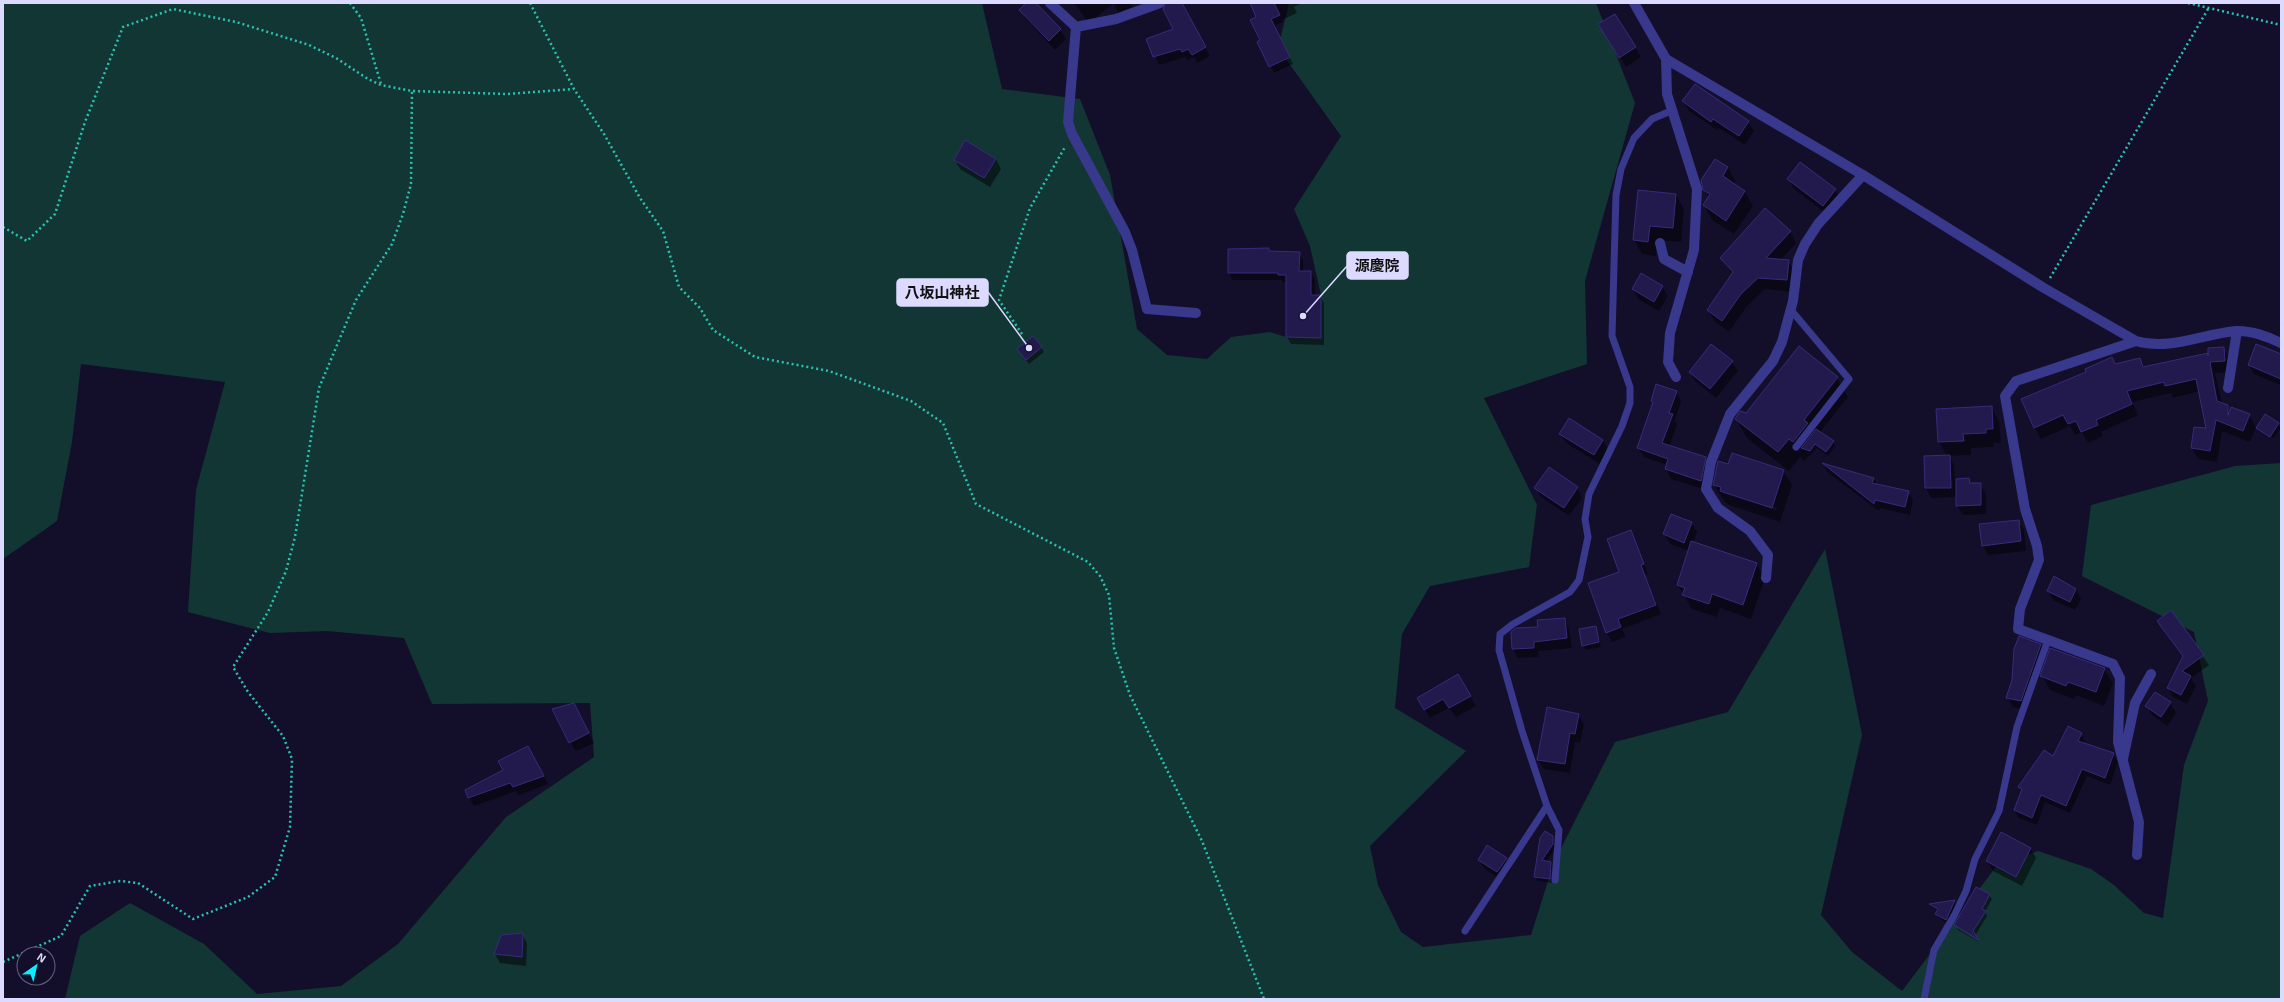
<svg xmlns="http://www.w3.org/2000/svg" width="2284" height="1002" viewBox="0 0 2284 1002" font-family="'Exo 2','Noto Sans JP',sans-serif">
<style>
.green{fill:#123633}
.shadow{fill:#0007;fill-rule:evenodd}
.building{fill:#221a4d;stroke:#372b7b}
.lines{fill:none;stroke-linecap:round;stroke-linejoin:round}
.path{stroke:#29c3b3;stroke-width:2.5;stroke-dasharray:2 3;stroke-linecap:butt}
.lane{stroke:#38388d;stroke-width:7}
.street{stroke:#38388d;stroke-width:10}
.leader{fill:none;stroke:#dcdaff;stroke-width:1.5}
.callout-dot{fill:#dcdaff;stroke:#130f2b;stroke-width:1.5}
.callout{fill:#dcdaff;stroke:#dcdaff;stroke-width:1.5}
.callout-label{font-size:15px;text-anchor:middle;font-weight:bold;fill:#111}
</style>
<rect width="100%" height="100%" fill="#130f2b"/>
<!-- green -->
<path class="green" d="M3,3h979l20,86 78,10 30,76 27,154 30,26 40,4 24,-22 39,-5 16,5 35,1v-43l-11,-49 -16,-37 47,-73 -63,-88 11,-45h307l39,100 -50,178 2,83 -103,34 53,107 -8,62 -99,19 -28,48 -7,74 71,43 -96,95 8,39 23,47 22,15 108,-12 23,-73 61,-120 113,-30 97,-163 37,186 -41,180 31,37 50,39 93,-123 43,-17 53,18 23,16 30,28 19,5 21,-153 24,-64 -14,-69 -112,-56 9,-71 144,-39 46,-3v536h-2216l15,-63 50,-33 74,41 53,50 84,-8 57,-42 108,-127 88,-60 -4,-54 -158,1 -28,-66 -77,-7 -57,2 -82,-21 8,-122 29,-108 -144,-18 -9,78 -15,79 -54,38z"/>
<!-- shadow -->
<path class="shadow" d="M1027,3h8l25,27 6,9 -11,11 -29,-31 -6,-9z
M1074,3h57l1,4 -14,6 -4,-10 -25,20z
M1251,3h51l-8,4 3,6 -15,7 1,2 -9,4 19,38 -19,9 -13,-32 -4,-24z
M1183,7l27,49 -13,7 -3,-6 -7,3 -2,-3 -26,8 -11,-26 26,-9z
M1614,15l27,42 -15,10 -21,-33z
M1695,85l53,37 6,9 -9,14 -26,-17 -2,2 -28,-19 -6,-10z
M996,159l5,10 -11,18 -30,-18 -5,-9z
M1716,160l12,8 8,14 -2,3 11,7 8,14 -19,28 -22,-14 -8,-15 5,-8 -5,-8z
M1788,179l47,11 5,9 -12,16 -34,-26z
M1638,191l38,4 8,14 -3,33 -23,-2 -2,16 -14,-2 -8,-14z
M1790,231l6,12 -16,18h8l7,12 -1,19 -29,-3 -18,17 -18,26 -14,-10 -7,-12 25,-35 -12,-17z
M1268,249l2,3 29,1 4,7v12h7l5,7v17h5l4,7v42l-33,-1 -4,-7v-55h-4l-2,-2h-48l-4,-7v-23z
M1662,286l6,10 -9,15 -21,-12 -5,-10z
M1041,347l3,5 -15,12 -11,-15z
M1800,348l37,30 11,19 -28,35 13,9 2,5 -7,10 -11,-8 -13,13 -4,-4 -11,14 -42,-33 -11,-19 10,-5z
M2223,348l7,12 1,12 -16,1 7,31 5,2 3,6 19,3 7,12 -6,15 -28,-11 -5,31 -19,-3 -6,-11 15,-18 -7,-39 -27,7 -2,-5 -39,9 6,13 -37,17 2,4 -15,7 -6,-11 -7,3 -5,-9 -29,13 -7,-12 81,-62 25,-6 5,9z
M2281,356v29l-27,-11 -5,-9z
M1732,362l6,9 -22,27 -21,-17 -5,-9z
M1676,391l5,10 -6,19 2,4 -8,23 36,11 6,9 -5,23 -35,-11 -5,-10 1,-4 -23,-8 -6,-9 16,-44 -2,-3z
M1991,407l8,14 2,22h-8l1,4 -23,1v7l-22,1 5,9 1,15 14,-1 3,5h8l6,10v20l-23,1 -6,-9v-9l-26,1 -5,-10 -1,-31 22,-1 -8,-14z
M2278,424l3,4 -7,10 -15,-9v3l14,9 -13,-8 -3,-5z
M1560,434l43,6 5,10 -8,14 -34,-21z
M1729,465l54,6 9,14 -12,37 -51,-17 -6,-6 -9,-14zM1723,491l54,17 -1,2 -53,-17z
M1824,465l49,13 4,7 31,7 5,8 -3,15 -30,-7 -1,3 -52,-39z
M1536,488h41l5,10 -13,18 -28,-19z
M2018,521l6,9 2,21 -38,4 -5,-9z
M1691,523l6,9 -4,11 64,21 8,14 -14,41 -31,-11 -3,9 -25,-8 -14,-24 11,-34 -19,-7 -6,-10z
M1631,532l17,42 -3,1 16,39 -39,15 4,8 -14,5 -5,-9 -18,-49 31,-11z
M2076,589l5,10 -6,11 -22,-10 -5,-9z
M2170,611l39,54 -18,13 5,8 -9,18 -14,-7 -5,-9 16,-31 -26,-36z
M1564,619l5,9 3,20 -34,3 1,6 -21,1 -5,-9 26,-21z
M1595,627l6,20 -15,3 -3,-5z
M2040,645l6,10 -20,55 -13,-3 -6,-10z
M2104,669l9,14 -9,23 -28,-11 -2,4 -24,-9 -8,-14z
M1457,676l19,30 -20,11 -7,-9 -19,10 -12,-20z
M2155,693l15,10 6,10 -9,13 -15,-11 -6,-9z
M579,713l15,30 -18,8 -6,-9z
M1578,715l6,9 -4,19 -5,-1 -5,31 -26,-4 -6,-9z
M2081,734l4,7 -1,3 29,10 5,8 -8,23 -23,-9 -17,37 -25,-11 -8,23 -18,-7 -4,-8 7,-18 -3,-5z
M532,756l16,28 -29,11 -3,-4 -42,15 -5,-9z
M2002,833l29,16 5,9 -14,28 -29,-15 -6,-10z
M1553,837l2,5v7l-9,13 5,1 2,4 -1,16 -14,-2 -3,-4 6,-39z
M1506,859l6,9 -9,13 -18,-12 -6,-9z
M1989,895l3,4 -7,13 2,4 -12,20 -19,-11z
M1954,901l2,4 -8,19 -9,-6 -2,-4 1,-3 -8,-7z
M1957,928l21,13 1,1 -21,-12z
M522,934l5,9 -1,23 -26,-3 -5,-9z"/>
<!-- building -->
<path class="building" d="M1026,3h10l25,26 -12,12 -30,-31z
M1166,3h16l24,44 -14,8 -4,-6 -6,3 -2,-3 -27,8 -7,-18 27,-10 -10,-20z
M1250,3h24l6,12 -9,4 19,38 -21,10 -12,-25 3,-2 -10,-20 6,-3z
M1615,14l21,33 -17,11 -21,-34z
M1695,84l54,37 -10,15 -26,-17 -2,3 -29,-21z
M965,140l31,19 -12,19 -30,-18z
M1715,159l13,8 -5,9 22,15 -19,30 -23,-16 7,-11 -7,-4 -2,-10z
M1800,162l36,27 -13,17 -36,-27z
M1638,190l38,4 -3,34 -23,-2 -2,16 -15,-2z
M1765,208l26,23 -25,27 23,2 -2,20 -29,-2 -17,16 -19,27 -15,-11 26,-38 -13,-14z
M1269,248v3l31,1 -1,19h12v24h10v43l-35,-1v-62h-8v-2h-50v-24z
M1641,273l22,13 -9,16 -22,-13z
M1033,336l9,11 -16,13 -9,-11z
M1711,344l22,17 -23,28 -21,-17z
M2256,344l25,10v25l-33,-14z
M1799,346l39,31 -34,43 4,3 -15,19 -4,-3 -11,13 -43,-33 5,-8 6,2z
M2224,347l1,14 -15,1 7,39 11,4v10l3,-8 19,7 -7,17 -27,-11 -6,31 -19,-3 3,-21 12,1 -10,-49 -31,7 -1,-4 -37,9 5,13 -36,16 2,5 -17,7 -5,-11 -8,3 -5,-9 -29,13 -13,-29 65,-27 -1,-3 27,-12 3,7 25,-6 3,9 65,-14v3v-8z
M1656,384l21,7 -8,22 4,1 -11,29 44,14 -5,24 -36,-12 3,-10 -31,-11 16,-46 -2,-1z
M1992,406l1,23h-7v4l-23,1 1,7 -26,1 -2,-33z
M2265,414l14,9 -9,14 -14,-9z
M1569,418l34,22 -9,15 -35,-21z
M1816,429l18,12 -8,11 -11,-8 -5,7 -9,-3z
M1732,453l52,17 -12,38 -52,-17 1,-4 -8,-2 5,-24 10,3z
M1950,455l1,33h-26l-1,-32z
M1822,463l52,15 -2,5 37,8 -4,16 -30,-7 -1,4z
M1549,467l29,20 -14,21 -30,-20z
M1969,478l1,5h11v22l-25,1v-27z
M1671,514l21,8 -8,21 -21,-9z
M2019,520l2,21 -39,5 -3,-22z
M1631,530l13,34 -3,1 15,40 -38,14 3,8 -15,6 -18,-50 31,-11 -12,-33z
M1691,541l66,22 -14,42 -31,-11 -3,10 -27,-9 3,-7 -8,-3z
M2054,576l22,13 -6,13 -23,-11z
M2171,610l33,45 -22,16 9,5 -10,19 -14,-7 16,-32 -26,-35z
M1565,618l2,20 -33,4v6l-22,1 -1,-17 5,-4 22,-1 -1,-7z
M1596,626l3,16 -17,4 -3,-17z
M2019,636l22,8 -20,57 -15,-3 6,-18 2,-31z
M2050,648l55,20 -9,24 -28,-10 -2,4 -26,-10z
M1458,674l13,22 -22,12 -6,-9 -19,11 -7,-12z
M2155,692l16,10 -10,15 -16,-11z
M574,703l15,30 -20,10 -17,-34z
M1547,707l32,7 -4,20 -5,-1 -5,31 -28,-4z
M2068,726l14,7 -4,8 36,12 -9,25 -23,-9 -16,37 -25,-11 -9,23 -18,-8 8,-21 -4,-2 26,-37 9,6z
M528,746l16,30 -31,11 -3,-4 -42,15 -3,-8 38,-20 -5,-9z
M1545,831l8,5v8l-11,16 9,2 -1,17 -16,-2 6,-39z
M2001,832l30,16 -15,29 -30,-16z
M1487,845l20,13 -10,14 -19,-12z
M1976,887l14,7 -8,15 4,2 -13,20 6,9 -25,-15z
M1955,900l-9,20 -11,-6 3,-5 -9,-5z
M523,933l-1,24 -28,-3 7,-19z"/>
<g class="lines">
<!-- path -->
<path class="path" d="M350,3l11,15 20,66
M530,3l44,86 30,45 36,64 23,33 16,56 21,21 13,22 42,27 74,14 82,30 32,22 33,81 112,58 12,14 9,19 5,53 16,47 72,146 62,158
M2188,3l93,22
M3,227l24,14 28,-27 30,-92 38,-95 50,-18 63,13 73,23 27,13 32,21 13,6 31,6 95,3 67,-5
M2050,278l158,-269
M1022,334l-23,-34 31,-92 35,-61
M3,962l58,-26 29,-50 30,-5 18,2 55,36 55,-22 27,-20 15,-50 2,-68 -9,-23 -35,-44 -15,-25 35,-55 18,-41 9,-34 24,-149 37,-88 36,-56 11,-30 8,-30 1,-93"/>
<!-- lane -->
<path class="lane" d="M1791,310l58,69 -53,68
M1555,880l4,-50 -12,-24 -25,-75 -23,-81 1,-16 13,-10 57,-32 9,-12 9,-43 -3,-18 4,-25 33,-68 8,-23v-16l-18,-51 4,-141 5,-26 13,-31 18,-19 21,-9
M1465,931l82,-125
M1924,999l10,-49 21,-36 11,-23 9,-32 24,-48 18,-84 31,-87"/>
<!-- street -->
<path class="street" d="M1050,3l26,24 40,-8 44,-16
M1634,3l32,56 197,116 181,113 92,53c34,10 66,-7 100,-10 14,-1 33,6 45,12
M1076,27l-8,95 4,12 53,98 7,18 15,59 49,4
M1666,59l1,35 30,95 -3,61 -24,83 -2,29 8,15
M1660,243l4,16 24,13
M2136,341l-120,40 -11,15 20,113 12,37 2,14 -19,49 -2,20 95,35 7,14 -2,64 21,80 -2,33
M2228,388l9,-57
M1766,578l2,-23 -18,-24 -32,-23 -12,-19 5,-27 19,-48 43,-53 9,-19 11,-41 5,-41 7,-16 13,-20 45,-49
M2123,759l12,-56 16,-29"/>
</g>
<!-- callouts -->
<path class="leader" d="M1303 316L1347 266M1029 348L988 292"/>
<g class="callout-dot">
<circle cx="1303" cy="316" r="4"/>
<circle cx="1029" cy="348" r="4"/>
</g>
<g class="callout">
<rect x="1347" y="252" width="61" height="27" rx="4"/>
<rect x="897" y="279" width="91" height="27" rx="4"/>
</g>
<g class="callout-label">
<text x="1377" y="271">源慶院</text>
<text x="942" y="298">八坂山神社</text>
</g>
<!-- border -->
<rect width="2284" height="1002" fill="none" stroke="#dcdaff" stroke-width="8"/>
<!-- north arrow -->
<g transform="translate(36 966) rotate(34)"><circle r="19" fill="#130f2b" stroke="#636080"/>
<path d="M0-3L7 15L0 10L-7 15Z" fill="#06f1ff"/>
<text y="-6" font-size="11" font-weight="bold" text-anchor="middle" fill="#dcdaff">N</text>
</g>
</svg>
